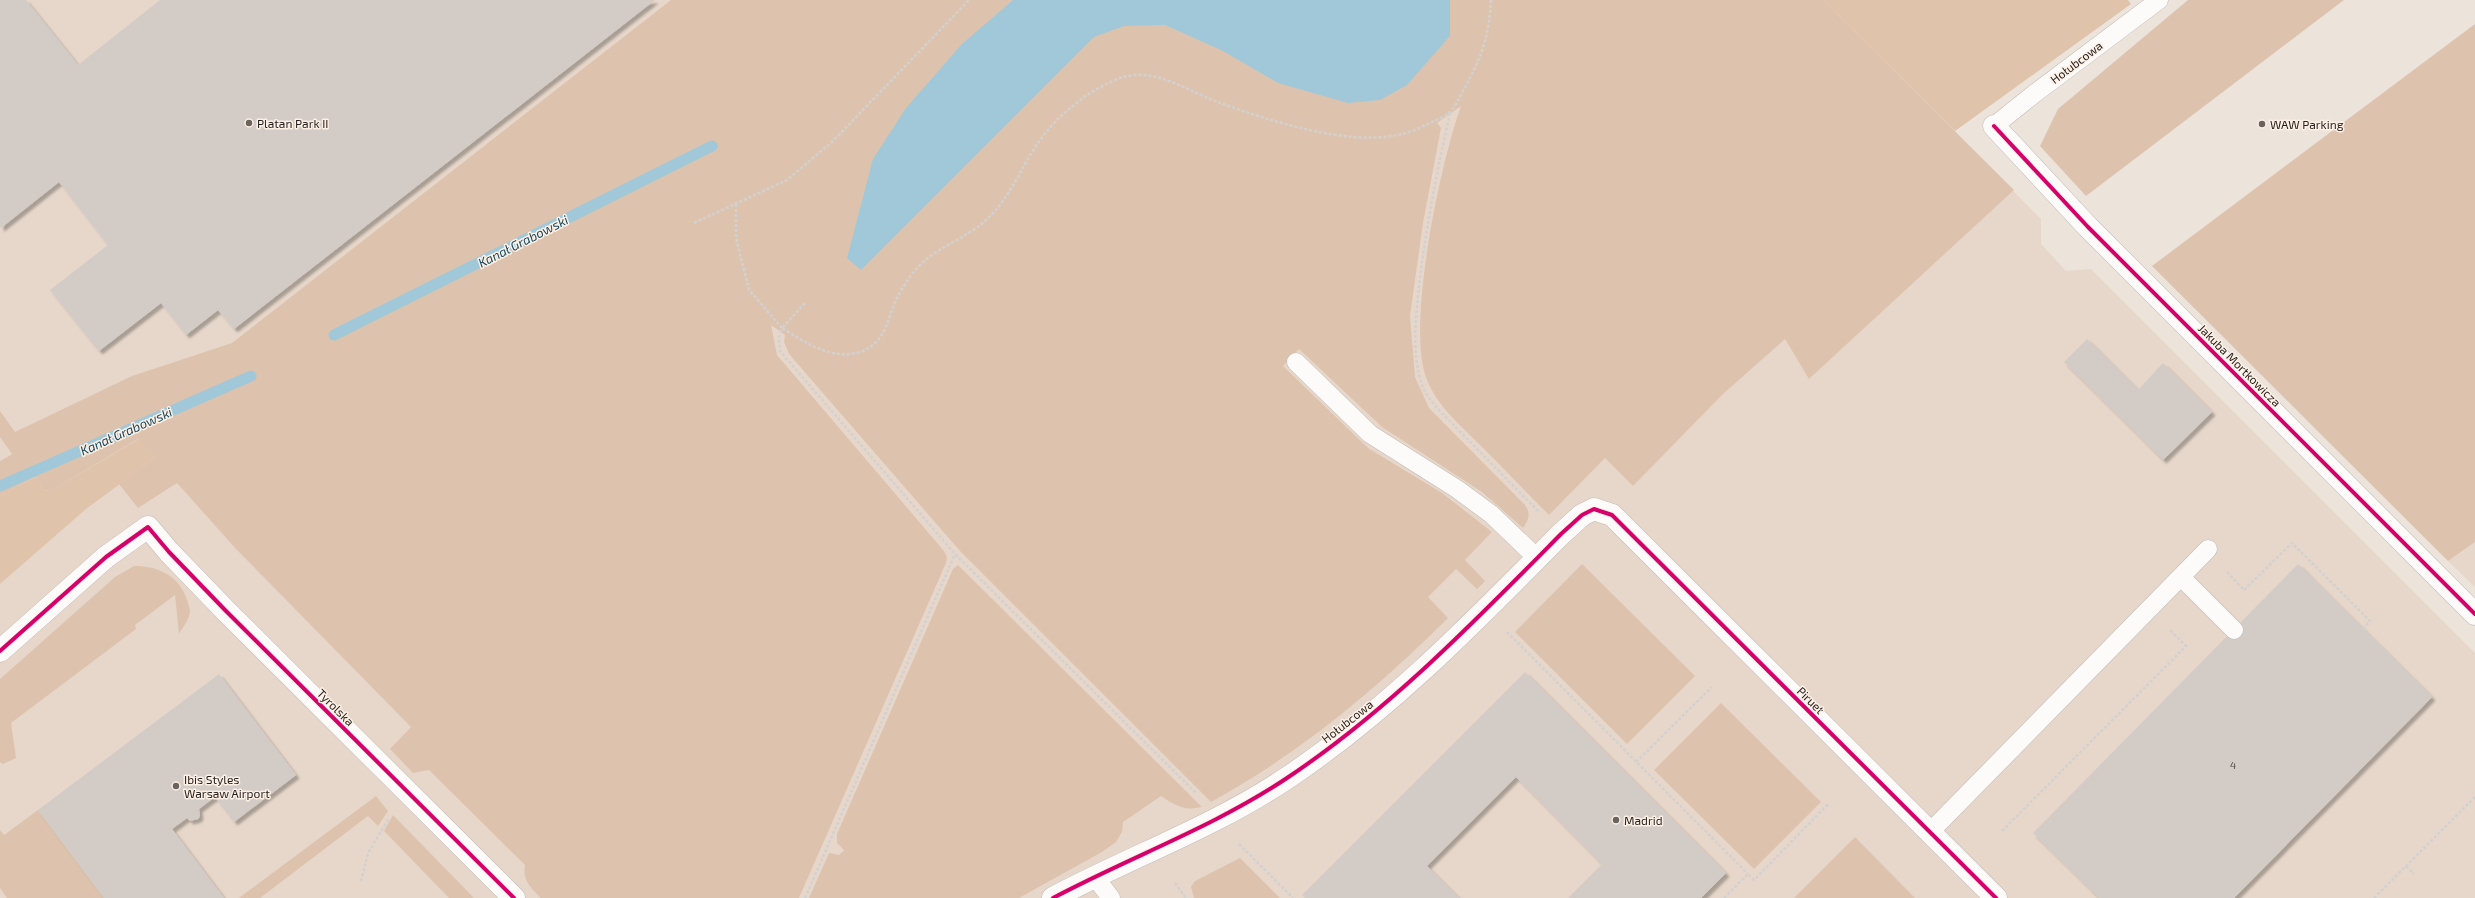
<svg xmlns="http://www.w3.org/2000/svg" width="2475" height="898" viewBox="0 0 2475 898" font-family="'Exo 2',sans-serif">
<style>
.built{fill:#e7d7ca}
.green{fill:#ddc3ad}
.forest{fill:#e0c3ab}
.water{fill:#a0c8d9}
.lines{fill:none;stroke-linecap:round;stroke-linejoin:round}
.stream{stroke:#a0c8d9;stroke-width:11}
.building{fill:#d3ccc6;filter:url(#shadow)}
.lane-casing{stroke:#c3bcb7;stroke-width:19}
.street-casing{stroke:#c3bcb7;stroke-width:23}
.path{stroke:#d3d1cf;stroke-width:2.5;stroke-dasharray:3 2;stroke-linecap:butt}
.lane{stroke:#fcfbfa;stroke-width:18}
.street{stroke:#fcfbfa;stroke-width:22}
.cycleway-casing{stroke:#fdf0e6;stroke-width:6}
.cycleway{stroke:#d6006c;stroke-width:4}
.poi-dot{fill:#6b645e;stroke:#fdf0e6;stroke-width:1.5}
.labels{text-anchor:middle;dominant-baseline:central;stroke-width:3;stroke-linejoin:round;paint-order:stroke}
.number-label{font-size:10px;fill:#524b47}
.street-label{font-size:12px;fill:#251f1b;stroke:#fdf0e6}
.poi-label{font-size:12px;fill:#251f1b;stroke:#fdf0e6;text-anchor:start}
.water-label{font-size:13px;font-style:italic;fill:#17495d;stroke:#fdf0e6}
</style>
<defs>
<filter id="shadow"><feDropShadow dx="3.5" dy="3.5" stdDeviation="1" flood-color="#0004"/></filter>
</defs>
<rect width="100%" height="100%" fill="#ece3db"/>
<!-- built -->
<path class="built" d="M0,0h1823l218,219v25l25,27 25,-2 384,384v245h-2475v-402l35,-19 -23,-23 -12,7z
M2475,542v45l-27,-26z"/>
<!-- green -->
<path class="green" d="M671,0h1152l191,190 -205,189 -24,-40 -62,55 -90,92 -28,-28 -56,57c-23,-23 -45,-46 -68,-69 -20,-20 -43,-39 -54,-66 -22,-53 14,-219 34,-274l-24,17 4,5 -18,95 -13,93 5,61 14,31 96,97c6,9 4,14 -2,23l-41,-36 -100,-65 -83,-78 -16,17 85,82 74,45 50,39 -27,28 20,21 -8,8 -21,-20 -28,28 20,21c-71,71 -148,135 -237,184l-251,-251 -171,-197 -5,-12 1,-7 -14,-10 6,30 167,196 3,6 -1,6 -147,335h-258c-10,-10 -19,-18 -16,-33l-96,-95 -16,3 -23,-24 21,-22 -175,-178 -59,-66 -39,25 -19,-24 36,-26 -17,-19 -88,52 -6,-1 -9,-13 -35,19v-35l12,-7 -12,-17v-26l15,21 117,-56 100,-33z
M2188,0h156l-258,196 -46,-50 18,-37z
M2475,24v518l-27,19 -296,-295z
M1582,564l113,112 -68,68 -112,-112z
M958,565l244,242c-18,4 -26,-1 -41,-11l-38,26 -1,10 -6,10 -14,10 -83,46h-210l20,-45 10,2 5,-5 -7,-7v-9l116,-265z
M134,566c24,0 45,9 53,34 1,3 3,8 3,12 -1,8 -7,15 -11,22l-4,-39 -40,30 1,4 -125,94 5,35 -13,6 -3,-2v-83l115,-102z
M1721,703l100,99 -67,67 -100,-99z
M376,796l12,15 -10,15 -10,-10 -108,82h-21z
M38,810l66,88h-97l-7,-10v-58l4,5z
M393,815l81,83h-25l-65,-67z
M1855,837l60,61h-121z
M1240,858l40,40h-86l-3,-11 4,-6z"/>
<!-- forest -->
<path class="forest" d="M1823,0h305l3,4 -176,127z
M139,439l16,19 -69,51 -86,75v-88l35,-19 9,13 6,1z"/>
<!-- water -->
<path class="water" d="M1013,0h437v36l-43,49 -27,15 -32,3 -70,-20 -55,-32 -58,-26 -41,1 -30,11 -233,233 -14,-12 26,-99 33,-51 56,-64z"/>
<g class="lines">
<!-- stream -->
<path class="stream" d="M334,335l378,-189
M0,486l251,-110"/>
</g>
<!-- building -->
<path class="building" d="M0,0h26l52,65 82,-65h495l-421,329 -16,-19 -32,25 -25,-32 -62,48 -49,-61 58,-45 -49,-63 -58,46 -1,-1z
M2087,339l51,51 25,-27 49,49 -49,48 -99,-98z
M2298,564l134,133 -198,201h-135l-66,-65z
M1525,672l201,201 -25,25h-133l34,-34 -86,-87 -89,89 32,32h-154l-3,-3z
M219,674l77,101 -62,47 -19,-25 -16,12 1,7 -2,3 -8,2 -3,-3 -15,11 52,69h-120l-66,-88z"/>
<g class="lines">
<!-- lane casing -->
<g class="lane-casing">
<path id="lane" d="M1994,126l40,-32 125,-94
M1296,362l74,72 87,55 34,25 46,44
M2181,577l53,53
M1930,832l278,-283
M1094,876l17,22"/>
</g>
<!-- street casing -->
<g class="street-casing">
<path id="street" d="M1994,126l94,101 387,387
M0,651l106,-94 42,-30 21,25 56,58 289,288
M1053,898c77,-41 161,-71 234,-120 102,-68 188,-157 274,-244l21,-19 12,-6 18,6 384,383"/>
</g>
<!-- path -->
<path class="path" d="M1450,113c-13,57 -24,115 -31,173 -3,33 -8,66 3,99 3,9 9,16 15,23l102,104
M736,204v34l13,52 33,38 -3,10 1,13 175,203 241,239
M694,223l93,-43 45,-38 137,-142
M805,303l-23,25c23,14 49,33 78,24 27,-9 27,-35 38,-56 6,-11 13,-22 22,-31 19,-19 47,-27 66,-45 21,-19 31,-43 45,-66 19,-33 50,-59 84,-74 37,-16 69,10 103,22 48,18 129,44 179,33 13,-2 24,-8 35,-13 5,-3 13,-5 17,-9 6,-5 11,-17 15,-24 18,-32 25,-53 27,-89
M2227,572l17,18 48,-47 78,78 -7,8
M1507,632l241,242
M1636,762l76,-75
M2002,831l184,-185 -16,-16
M1239,844l54,54
M2406,866l8,8
M361,881l7,-28 21,-35
M1175,883l11,15
M805,898l150,-344
M1724,898l24,-24 6,6 75,-77
M2374,898l101,-101"/>
<!-- lane -->
<use href="#lane" class="lane"/>
<!-- street -->
<use href="#street" class="street"/>
<!-- cycleway casing -->
<g class="cycleway-casing">
<path id="cycleway" d="M1994,126l94,101 387,387
M0,651l106,-94 42,-30 21,25 56,58 289,288
M1053,898c77,-41 161,-71 234,-120 102,-68 188,-157 274,-244l21,-19 12,-6 18,6 384,383"/>
</g>
<!-- cycleway -->
<use href="#cycleway" class="cycleway"/>
</g>
<!-- markers -->
<g class="poi-dot">
<circle cx="249" cy="123" r="4"/>
<circle cx="2262" cy="124" r="4"/>
<circle cx="176" cy="786" r="4"/>
<circle cx="1616" cy="820" r="4"/>
</g>
<g class="labels">
<!-- number labels -->
<g class="number-label">
<text x="2233" y="765">4</text>
</g>
<!-- street labels -->
<g class="street-label">
<text transform="translate(2076 62) rotate(-37)">Hołubcowa</text>
<text transform="translate(2240 365) rotate(45)">Jakuba Mortkowicza</text>
<text transform="translate(1811 700) rotate(45)">Piruet</text>
<text transform="translate(336 707) rotate(45)">Tyrolska</text>
<text transform="translate(1347 721) rotate(-38)">Hołubcowa</text>
</g>
<!-- poi labels -->
<g class="poi-label">
<text x="257" y="123">Platan Park II</text>
<text x="2270" y="124">WAW Parking</text>
<text x="184" y="779">Ibis Styles<tspan x="184" dy="14">Warsaw Airport</tspan></text>
<text x="1624" y="820">Madrid</text>
</g>
<!-- water labels -->
<g class="water-label">
<text transform="translate(523 241) rotate(-27)">Kanał Grabowski</text>
<text transform="translate(126 431) rotate(-24)">Kanał Grabowski</text>
</g>
</g>
</svg>
